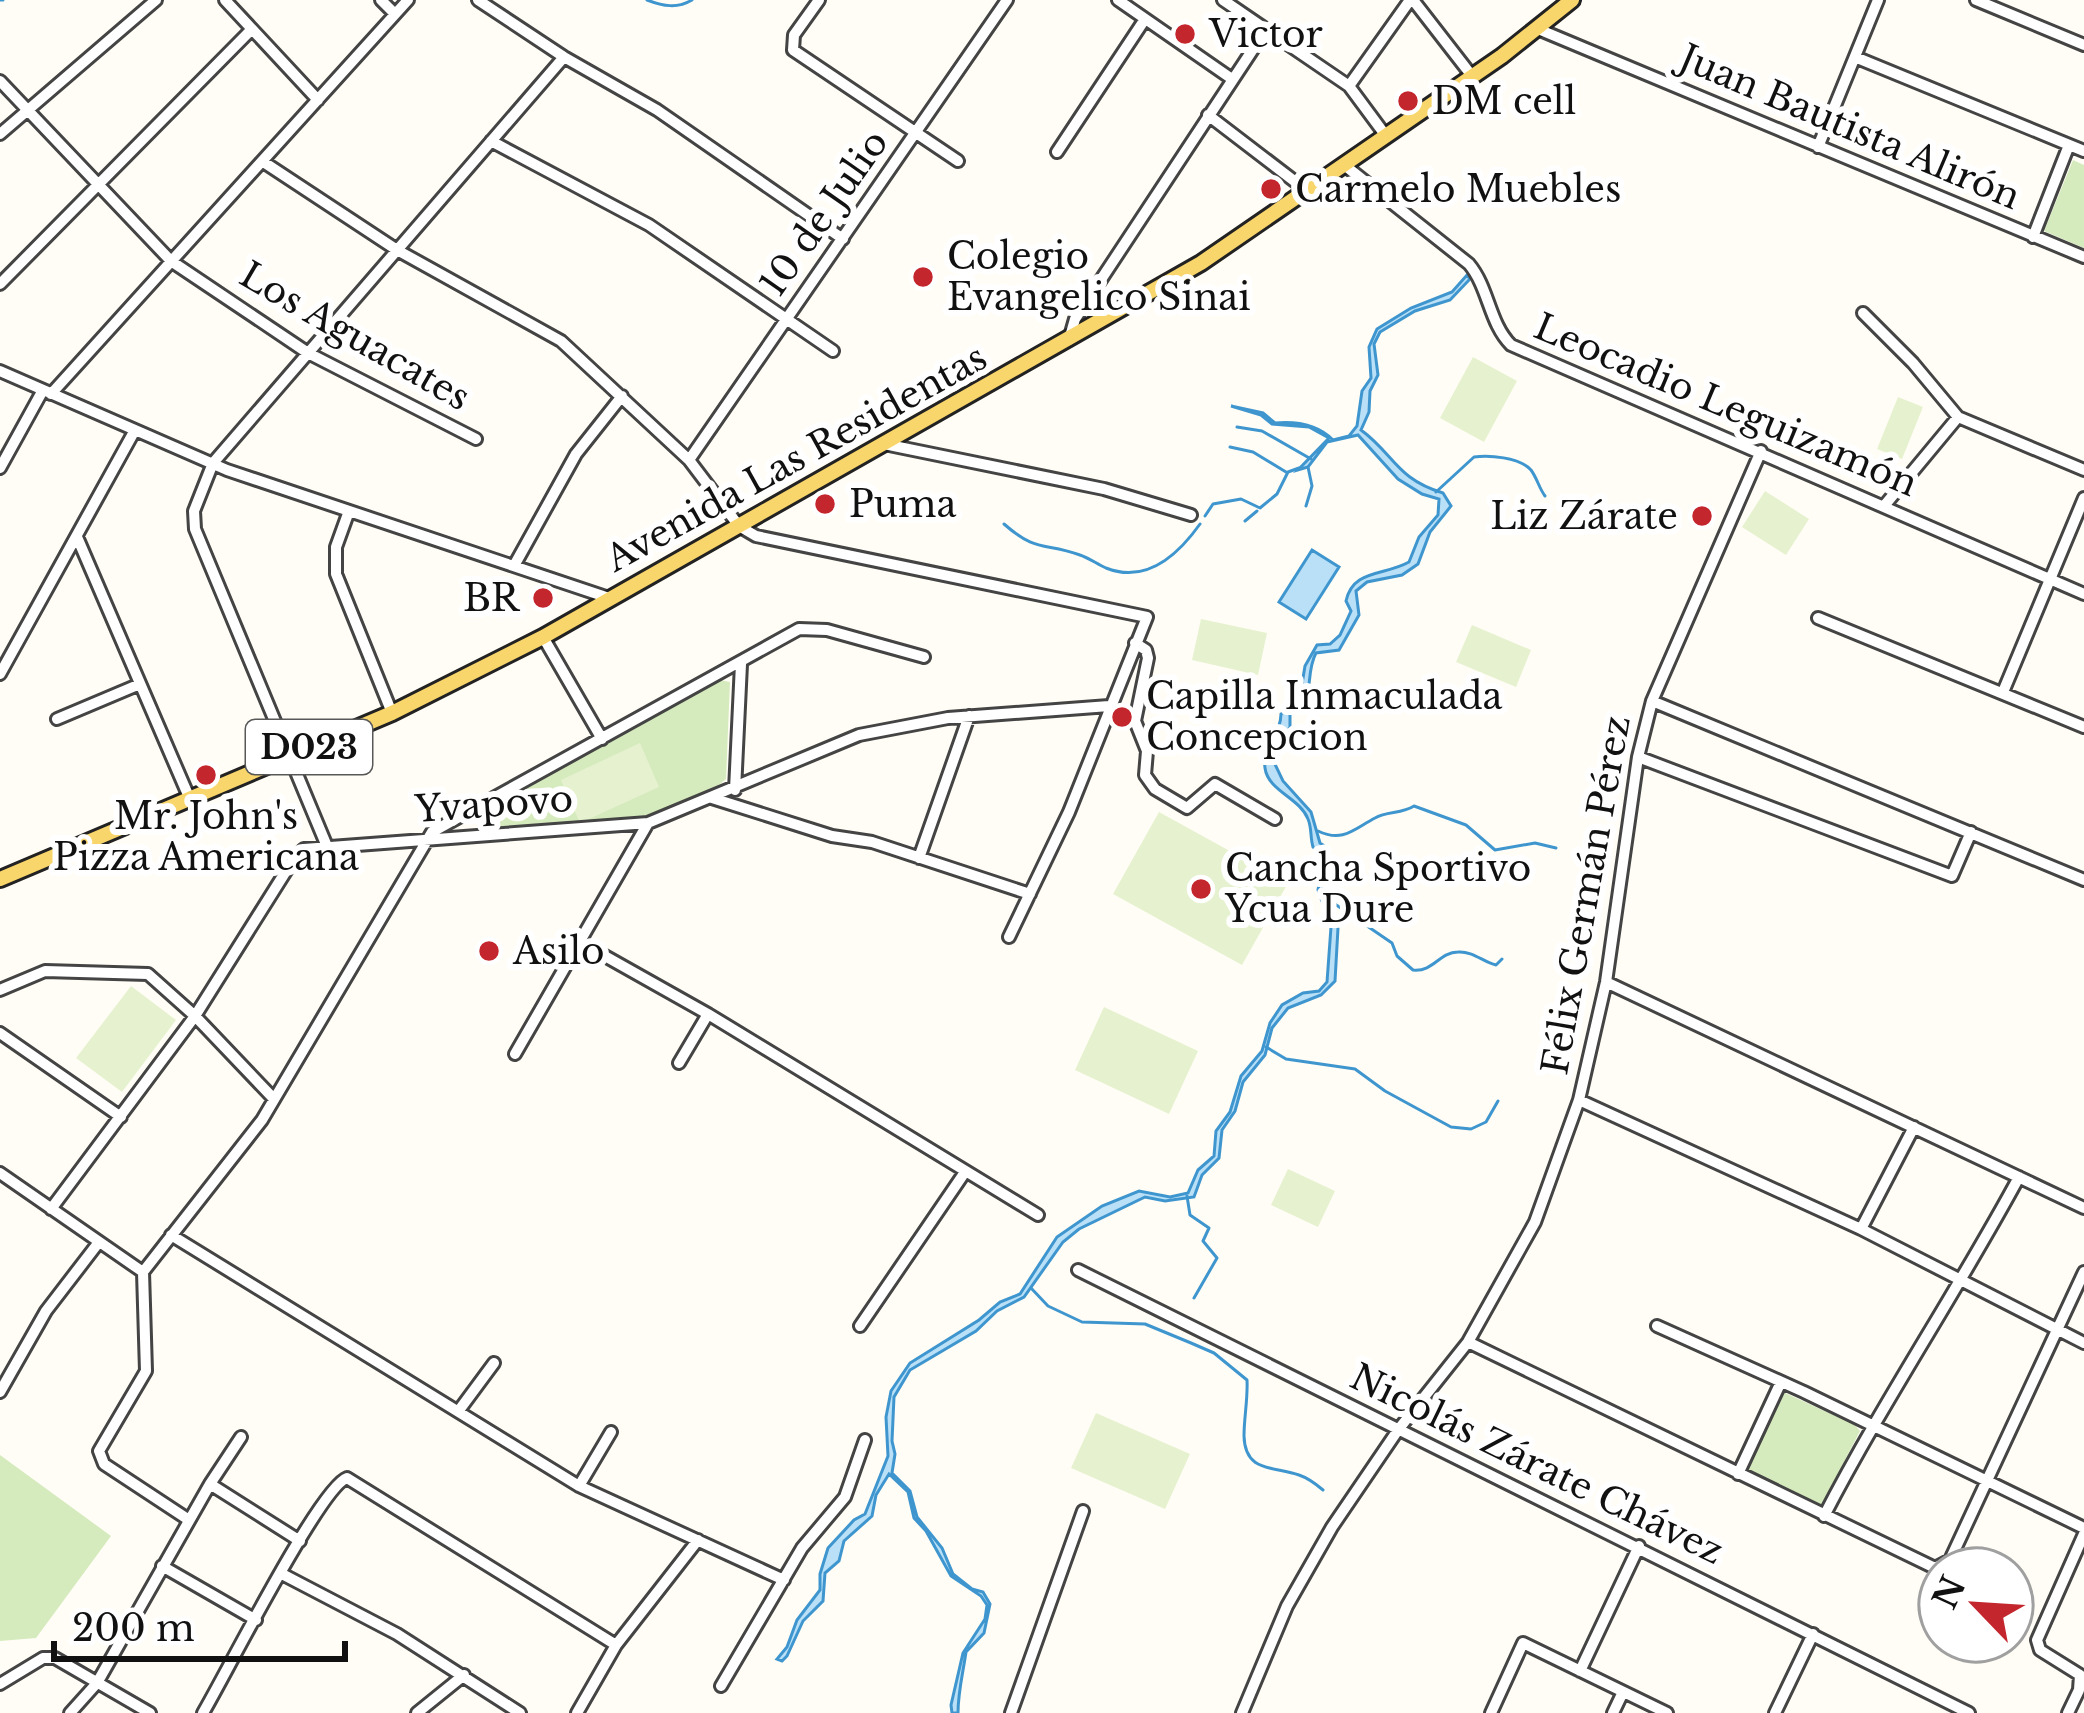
<svg xmlns="http://www.w3.org/2000/svg" width="2084" height="1713" viewBox="0 0 2084 1713" font-family="'Libre Baskerville',serif">
<style>
.green{fill:#d5ebbd}
.pitch{fill:#e6f2cf}
.water{fill:#b9e0f7;stroke:#3f96cf;stroke-width:3}
.lines{fill:none;stroke-linecap:round;stroke-linejoin:round}
.stream{stroke:#3f96cf;stroke-width:3}
.minor-casing{stroke:#444;stroke-width:16}
.major-casing{stroke:#222;stroke-width:20}
.minor{stroke:#fff;stroke-width:10}
.major{stroke:#f9d66b;stroke-width:14}
.poi-dot{fill:#c4262e;stroke:#fff;stroke-width:4.5}
.labels{text-anchor:middle;dominant-baseline:central;stroke-width:12;stroke-linejoin:round;paint-order:stroke}
.shield{fill:#fff;stroke:#585858;stroke-width:3}
.shield-label{font-size:33px;font-weight:bold;fill:#111}
.poi-label{font-size:36px;fill:#111;stroke:#fff;text-anchor:start}
.street-label{font-size:36px;fill:#111;stroke:#fff}
</style>
<rect width="100%" height="100%" fill="#fffdf5"/>
<!-- green -->
<path class="green" d="M2073,160l11,5v83l-40,-17z
M715,679l15,3 -4,97 -19,16 -60,22 -135,15 -31,-10c16,-40 106,-68 144,-88 31,-16 60,-37 90,-55z
M1783,1392l72,33 5,6 -40,77 -75,-36z
M0,1455l111,81 -75,102 -36,3z"/>
<!-- pitch -->
<path class="pitch" d="M1473,357l44,24 -33,61 -44,-24z
M1898,397l25,10 -21,52 -25,-10z
M1765,491l44,28 -23,36 -44,-28z
M1201,619l66,14 -9,42 -66,-15z
M1472,625l59,25 -15,37 -60,-25z
M640,743l19,44 -79,36 -19,-43z
M1159,812l129,71 -46,82 -129,-71z
M131,986l45,34 -54,72 -46,-34z
M1104,1007l94,44 -29,63 -94,-44z
M1288,1169l47,22 -17,36 -47,-22z
M1096,1413l94,41 -25,55 -94,-41z"/>
<!-- water -->
<path class="water" d="M1467,275l3,4 -20,21 -35,11 -35,21 -6,12 4,31 -8,16 -1,21 -8,18c33,24 35,49 82,63l8,13 -21,26 -12,32 -16,11 -35,7 -11,9 3,24 -20,35 -23,3c-10,18 -3,41 -15,56l-11,3v15l-18,31 11,23 28,31 9,31 9,6 1,11 -9,24 9,14 8,30 -3,53 -14,14 -33,13 -16,20 -7,27 -22,27 -8,29 -13,19 -3,28 -17,17 -8,22 -29,4 -20,-4 -66,32 -16,13 -39,55 -27,14 -21,20 -66,39 -16,27 -2,44 3,13 -3,19 18,18 7,26 25,31 11,26 19,15 11,3 7,12 -6,29 -18,19c-3,21 -8,40 -8,61h-6l-1,-8 12,-52 22,-34 2,-14 -6,-9 -30,-20 -25,-45 -12,-13 -6,-26 -19,-18 -13,21 -4,21 -28,25 -5,20 -14,12 -2,28 -20,20 -16,35 -5,5 -5,-2 10,-12 10,-27 23,-30v-16l8,-26 26,-28 11,-6 23,-58 -2,-39 5,-26 19,-28 69,-43 21,-18 20,-8 37,-57 45,-31 37,-15 31,6 18,-4 10,-23 16,-14 2,-25 14,-19 11,-36 21,-25 8,-28 12,-18 21,-12 16,-2 8,-9 4,-55 -13,-37 6,-32 -11,-11c-3,-10 -1,-19 -5,-28 -8,-21 -40,-28 -43,-51 -3,-20 16,-34 16,-54l18,-12 6,-36 12,-21 13,-1 10,-9 11,-24 -5,-10c7,-32 38,-25 63,-39l10,-25 19,-22 1,-16 -17,-5 -24,-15 -40,-44 -31,7 -19,25 -10,3 31,-32 -20,-11 -37,-3 -11,-9 -30,-9 32,7 12,10c22,-2 42,1 58,17l16,-4 8,-10 5,-35 9,-13 -2,-31 8,-18 34,-21 41,-16z
M1312,550l27,17 -33,52 -27,-17z"/>
<g class="lines">
<!-- stream -->
<path class="stream" d="M0,0h3
M647,0c16,6 30,9 45,0
M1237,427l25,4 49,28
M1230,447l23,5 33,20
M1436,492l38,-35c15,-2 45,0 57,13 6,8 8,18 14,26
M1306,506l6,-20 -4,-19
M1205,516l8,-12 28,-5 19,9 17,-14 11,-22 11,-4
M1245,521l12,-10
M1004,524c33,29 40,18 76,31 9,3 17,9 26,13 40,16 72,-13 94,-44
M1318,831c25,12 36,-2 57,-13 12,-7 27,-4 39,-12l52,19 29,25 40,-7 21,5
M1329,900l63,43 5,13 16,14c21,2 26,-18 45,-18 15,-1 25,10 38,13l6,-6
M1266,1047l20,12 69,10 30,22 66,36 20,2 15,-7 12,-21
M1187,1196l3,19 19,13 -6,13 14,17 -23,40
M1031,1288l17,18 34,16 63,2 46,19 23,10 33,27c1,19 -3,37 -3,56 1,37 30,30 55,39 9,3 17,9 24,15"/>
<!-- minor casing -->
<g class="minor-casing">
<path id="minor" d="M225,0l93,100
M381,0l14,14
M478,0l86,57 93,53 186,129
M819,0l-25,35 -1,15 165,111
M1118,0l114,79
M1223,0l126,86 37,50
M1413,0l59,76
M1976,0l108,45
M1538,29l546,228
M1855,57l229,94
M0,81l171,180 137,92 168,86
M1349,86l61,-86
M1208,115l98,75
M0,134l156,-134
M491,141l158,84 184,126
M1818,147l60,-147
M1057,152l88,-133
M262,161l135,89 164,91 128,119 50,66 17,10 391,81 -78,195 -60,125
M1343,164l126,100c20,24 20,59 42,81l573,249
M2033,237l36,-92
M0,284l252,-255
M1863,313l50,50 45,54 126,53
M1069,340l6,-21 190,-288
M0,371l227,99 382,128
M51,394l357,-394
M884,444l220,45 87,26
M689,460l318,-460
M0,468l43,-78
M1884,506l74,-89
M349,511l-13,36v27l56,139
M77,537l112,260
M515,564l61,-110 46,-58
M1818,618l266,109
M543,637l59,102
M1135,643l11,7 2,8 -13,63 12,30 -2,24 10,14 32,19 28,-24 60,35
M0,674l135,-244
M2003,692l81,-194
M1652,701l432,179
M57,719l83,-35
M1638,757l314,119 19,-44
M735,790l6,-126
M712,798l120,38 40,6 158,52
M326,844l-131,-315 -1,-18 19,-48 351,-406
M919,858l50,-142
M580,942l128,72 330,201
M1606,982l478,226
M0,990l45,-19 103,3 47,42 79,83
M0,1033l121,84
M515,1054l133,-231
M679,1063l29,-49
M1579,1100l282,129 223,114
M0,1173l143,99
M51,1209l144,-193 98,-156 11,-11 344,-26 211,-88 89,-17 161,-12
M1861,1229l53,-102
M171,1235l408,251 205,94
M1078,1270l891,443
M860,1326l105,-154
M1657,1326l147,66 280,136
M1468,1342l467,226 15,-8 134,-288
M0,1392l46,-81 53,-69
M460,1409l34,-46
M1738,1474l42,-90
M210,1484l90,57
M579,1486l32,-54
M1824,1516c60,-116 133,-224 195,-339
M189,1520l-85,-56 -5,-13 47,-80 -3,-99 119,-152 170,-288 367,-203 28,1 97,27
M162,1566l94,54
M282,1574l115,60 123,79
M1580,1671l59,-125
M0,1684l43,-26h12l95,55
M721,1686l81,-138 43,-51 20,-57
M70,1713l27,-30 113,-199 31,-47
M203,1713c22,-37 117,-226 144,-235l269,167
M417,1713l47,-38
M577,1713l39,-68 82,-105
M1011,1713l72,-202
M1242,1713l45,-107 45,-79 66,-97 70,-88 67,-120 44,-122 27,-118 32,-225 14,-56 109,-250
M1491,1713l32,-70 144,70
M1613,1713l10,-21
M1775,1713l38,-79
M2068,1713l11,-23 1,-15 -40,-25 -3,-10 47,-106"/>
</g>
<!-- major casing -->
<g class="major-casing">
<path id="major" d="M0,879l392,-166 151,-76 658,-374 301,-207 70,-56"/>
</g>
<!-- minor -->
<use href="#minor" class="minor"/>
<!-- major -->
<use href="#major" class="major"/>
</g>
<!-- markers -->
<g class="poi-dot">
<circle cx="1185" cy="34" r="12"/>
<circle cx="1408" cy="101" r="12"/>
<circle cx="1271" cy="189" r="12"/>
<circle cx="923" cy="277" r="12"/>
<circle cx="825" cy="504" r="12"/>
<circle cx="1702" cy="516" r="12"/>
<circle cx="543" cy="598" r="12"/>
<circle cx="1122" cy="717" r="12"/>
<circle cx="206" cy="775" r="12"/>
<circle cx="1201" cy="889" r="12"/>
<circle cx="489" cy="951" r="12"/>
</g>
<g class="labels">
<!-- shield labels -->
<rect class="shield" x="246" y="720" width="126" height="54" rx="9"/>
<g class="shield-label">
<text x="309" y="747">D023</text>
</g>
<!-- poi labels -->
<g class="poi-label">
<text x="1209" y="34">Victor</text>
<text x="1432" y="101">DM cell</text>
<text x="1295" y="189">Carmelo Muebles</text>
<text x="947" y="256">Colegio<tspan x="947" dy="41">Evangelico Sinai</tspan></text>
<text x="849" y="504">Puma</text>
<text x="1678" y="516" text-anchor="end">Liz Zárate</text>
<text x="519" y="598" text-anchor="end">BR</text>
<text x="1146" y="696">Capilla Inmaculada<tspan x="1146" dy="41">Concepcion</tspan></text>
<text x="206" y="816" text-anchor="middle">Mr. John's<tspan x="206" dy="41">Pizza Americana</tspan></text>
<text x="1225" y="868">Cancha Sportivo<tspan x="1225" dy="41">Ycua Dure</tspan></text>
<text x="513" y="951">Asilo</text>
</g>
<!-- street labels -->
<g class="street-label">
<text transform="translate(1850 127) rotate(23)">Juan Bautista Alirón</text>
<text transform="translate(824 213) rotate(-55)">10 de Julio</text>
<text transform="translate(355 336) rotate(30)">Los Aguacates</text>
<text transform="translate(1726 405) rotate(23)">Leocadio Leguizamón</text>
<text transform="translate(796 458) rotate(-29)">Avenida Las Residentas</text>
<text transform="translate(494 804) rotate(-4)">Yvapovo</text>
<text transform="translate(1586 895) rotate(-80)">Félix Germán Pérez</text>
<text transform="translate(1537 1464) rotate(26)">Nicolás Zárate Chávez</text>
</g>
</g>
<!-- north arrow -->
<g transform="translate(1976 1605) rotate(295)"><circle r="57" fill="#ffffff" stroke="#a0a0a0" stroke-width="3"/>
<path d="M0-9L21 45L0 30L-21 45Z" fill="#c4262e"/>
<text y="-18" font-size="33" font-weight="bold" text-anchor="middle" fill="#111111">N</text>
</g>
<!-- scale -->
<path d="M54 1641v18h291v-18" fill="none" stroke="#111111" stroke-width="6"/>
<text x="72" y="1641" font-size="36" fill="#111111" stroke="#ffffff" stroke-width="9" paint-order="stroke">200 m</text>
</svg>
